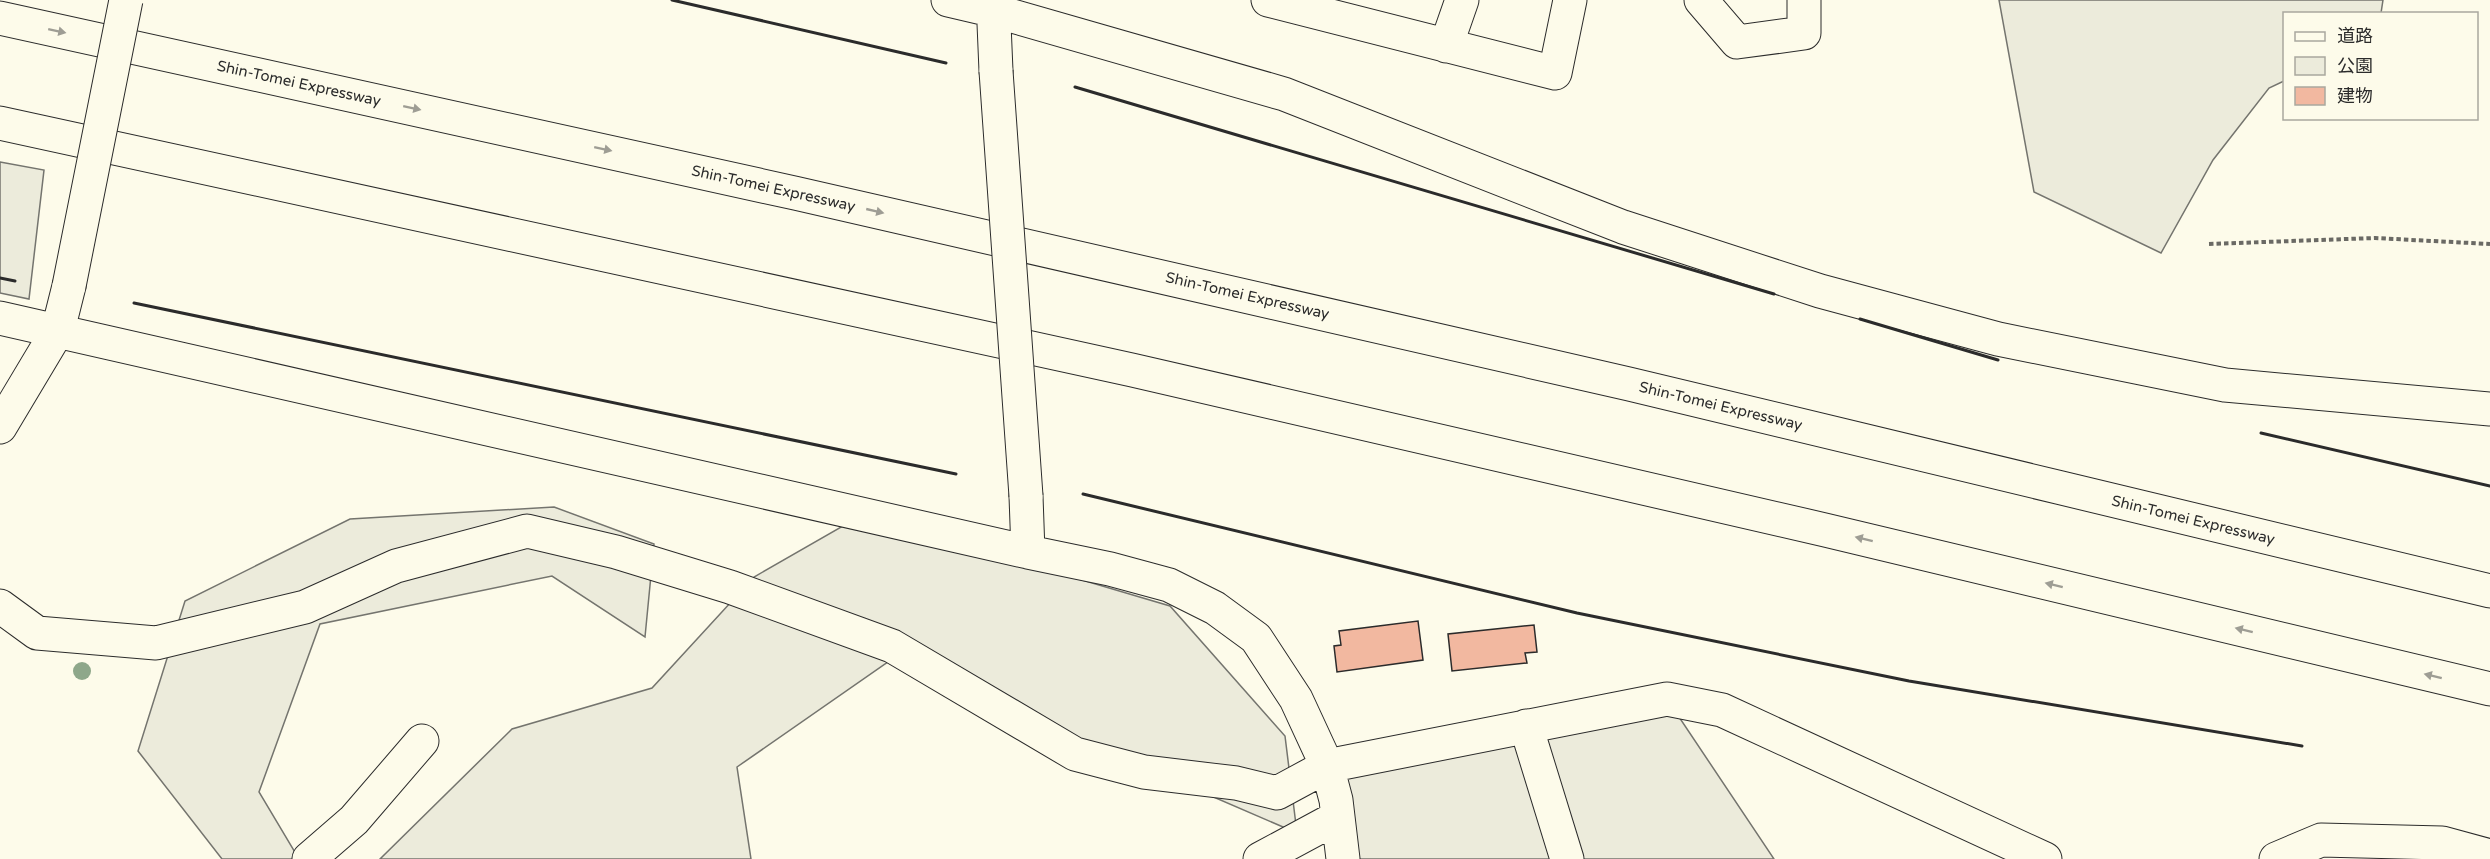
<svg xmlns="http://www.w3.org/2000/svg" width="2490" height="859" viewBox="0 0 2490 859" font-family="'Varela Round','Noto Sans JP',sans-serif">
<style>
.green{fill:#ecebdb;stroke:#74746e;stroke-width:1.5}
.building{fill:#f2b8a0;stroke:#2b2b2b;stroke-width:1.5}
.lines{fill:none;stroke-linecap:round;stroke-linejoin:round}
.minor-casing{stroke:#2b2b2b;stroke-width:35}
.highway-casing{stroke:#2b2b2b;stroke-width:35}
.path{stroke:#6a6964;stroke-width:4;stroke-dasharray:4.5 3;stroke-linecap:butt}
.minor{stroke:#fdfbea;stroke-width:33}
.highway{stroke:#fdfbea;stroke-width:33}
.minor-bridge-casing{stroke:#2b2b2b;stroke-width:35;stroke-linecap:butt}
.minor-bridge{stroke:#fdfbea;stroke-width:33}
.wall{stroke:#2b2b2b;stroke-width:3}
.tree{fill:#8ea78a}
.oneway{fill:#9e9d94}
.labels{text-anchor:middle;dominant-baseline:central;stroke-width:4.5;stroke-linejoin:round;paint-order:stroke}
.street-label{font-size:15px;fill:#2b2b2b;stroke:#fdfbea}
</style>
<rect width="100%" height="100%" fill="#fdfbea"/>
<!-- green -->
<path class="green" d="M1999,0h384l-2,13 -97,1v67l-15,7 -56,72 -52,93 -127,-61z
M0,162l44,8 -15,129 -29,-6z
M554,507l100,37 -9,93 -93,-61 -232,48 -61,168 40,67h-77l-84,-108 47,-150 165,-82z
M862,515l308,91 115,130 12,97 -102,-44 -74,-25 -210,-118 -174,121 14,92h-371l132,-130 140,-41 102,-111z
M1667,699l107,160h-429l-18,-93z"/>
<!-- building -->
<path class="building" d="M1418,621l5,39 -86,12 -3,-26 7,-1 -2,-14z
M1534,625l3,27 -12,1 2,10 -75,8 -4,-37z"/>
<g class="lines">
<!-- minor casing -->
<g class="minor-casing">
<path id="minor" d="M948,0l47,11 289,83 339,133 197,64 178,48 227,46 265,24
M993,0l3,71
M1268,0l287,73 15,-73
M1701,0l36,42 67,-9v-33
M1446,46l16,-46
M0,318l1028,234
M0,427l58,-97 11,-44
M1026,496l2,56 82,17 59,16 46,23 41,30 40,61 31,67 9,34 7,59
M0,606l37,27 119,10 149,-36 91,-41 131,-35 89,21 114,35 162,59 183,108 69,18 92,11 41,10 50,-27 340,-67 55,11 323,149
M1526,726l41,133
M309,859l45,-39 68,-79
M1260,859l78,-42
M2276,859l45,-19 121,3 48,13"/>
</g>
<!-- highway casing -->
<g class="highway-casing">
<g id="highway">
<path id="s1" d="M0,18c544,118 1087,239 1629,366 287,68 574,139 861,207"/>
<path d="M0,123l1132,247 693,160 665,159"/>
</g>
</g>
<!-- path -->
<path class="path" d="M2209,244l166,-6 115,6"/>
<!-- minor -->
<use href="#minor" class="minor"/>
<!-- highway -->
<use href="#highway" class="highway"/>
<!-- minor-bridge casing -->
<g class="minor-bridge-casing">
<path id="minor-bridge" d="M996,71l30,425
M69,286l57,-286"/>
</g>
<!-- minor-bridge -->
<use href="#minor-bridge" class="minor-bridge"/>
<!-- wall -->
<path class="wall" d="M672,0l274,63
M1075,87l699,207
M0,278l15,3
M134,303l822,171
M1860,319l138,41
M2261,433l229,53
M1083,494l494,119 332,68 393,65"/>
</g>
<!-- trees -->
<circle class="tree" cx="82" cy="671" r="9"/>
<!-- one-way arrows -->
<defs><path id="oneway-solid" d="M-6-.8H1V-3.2L6.5 0L1 3.2V.8H-6Z" transform="scale(1.5)"/></defs>
<g class="oneway">
<use href="#oneway-solid" transform="translate(57 31) rotate(12)"/>
<use href="#oneway-solid" transform="translate(412 108) rotate(12)"/>
<use href="#oneway-solid" transform="translate(603 149) rotate(12)"/>
<use href="#oneway-solid" transform="translate(875 211) rotate(13)"/>
<use href="#oneway-solid" transform="translate(1864 539) rotate(-166)"/>
<use href="#oneway-solid" transform="translate(2054 585) rotate(-166)"/>
<use href="#oneway-solid" transform="translate(2244 630) rotate(-166)"/>
<use href="#oneway-solid" transform="translate(2433 676) rotate(-166)"/>
</g>
<g class="labels">
<!-- street labels -->
<g class="street-label">
<text stroke="none"><textPath href="#s1" startOffset="306">Shin-Tomei Expressway</textPath></text>
<text stroke="none"><textPath href="#s1" startOffset="792">Shin-Tomei Expressway</textPath></text>
<text stroke="none"><textPath href="#s1" startOffset="1278">Shin-Tomei Expressway</textPath></text>
<text stroke="none"><textPath href="#s1" startOffset="1764">Shin-Tomei Expressway</textPath></text>
<text stroke="none"><textPath href="#s1" startOffset="2250">Shin-Tomei Expressway</textPath></text>
</g>
</g>
<!-- legend -->
<rect x="2283" y="12" width="195" height="108" fill="#fdfbea" stroke="#a9a89e" stroke-width="1.5"/>
<rect x="2295" y="32" width="30" height="9" fill="#fdfbea" stroke="#a9a89e" stroke-width="1.5"/>
<text x="2337" y="42" font-size="18" fill="#2b2b2b">道路</text>
<rect x="2295" y="57" width="30" height="18" fill="#ecebdb" stroke="#a9a89e" stroke-width="1.5"/>
<text x="2337" y="72" font-size="18" fill="#2b2b2b">公園</text>
<rect x="2295" y="87" width="30" height="18" fill="#f2b8a0" stroke="#a9a89e" stroke-width="1.5"/>
<text x="2337" y="102" font-size="18" fill="#2b2b2b">建物</text>
</svg>
